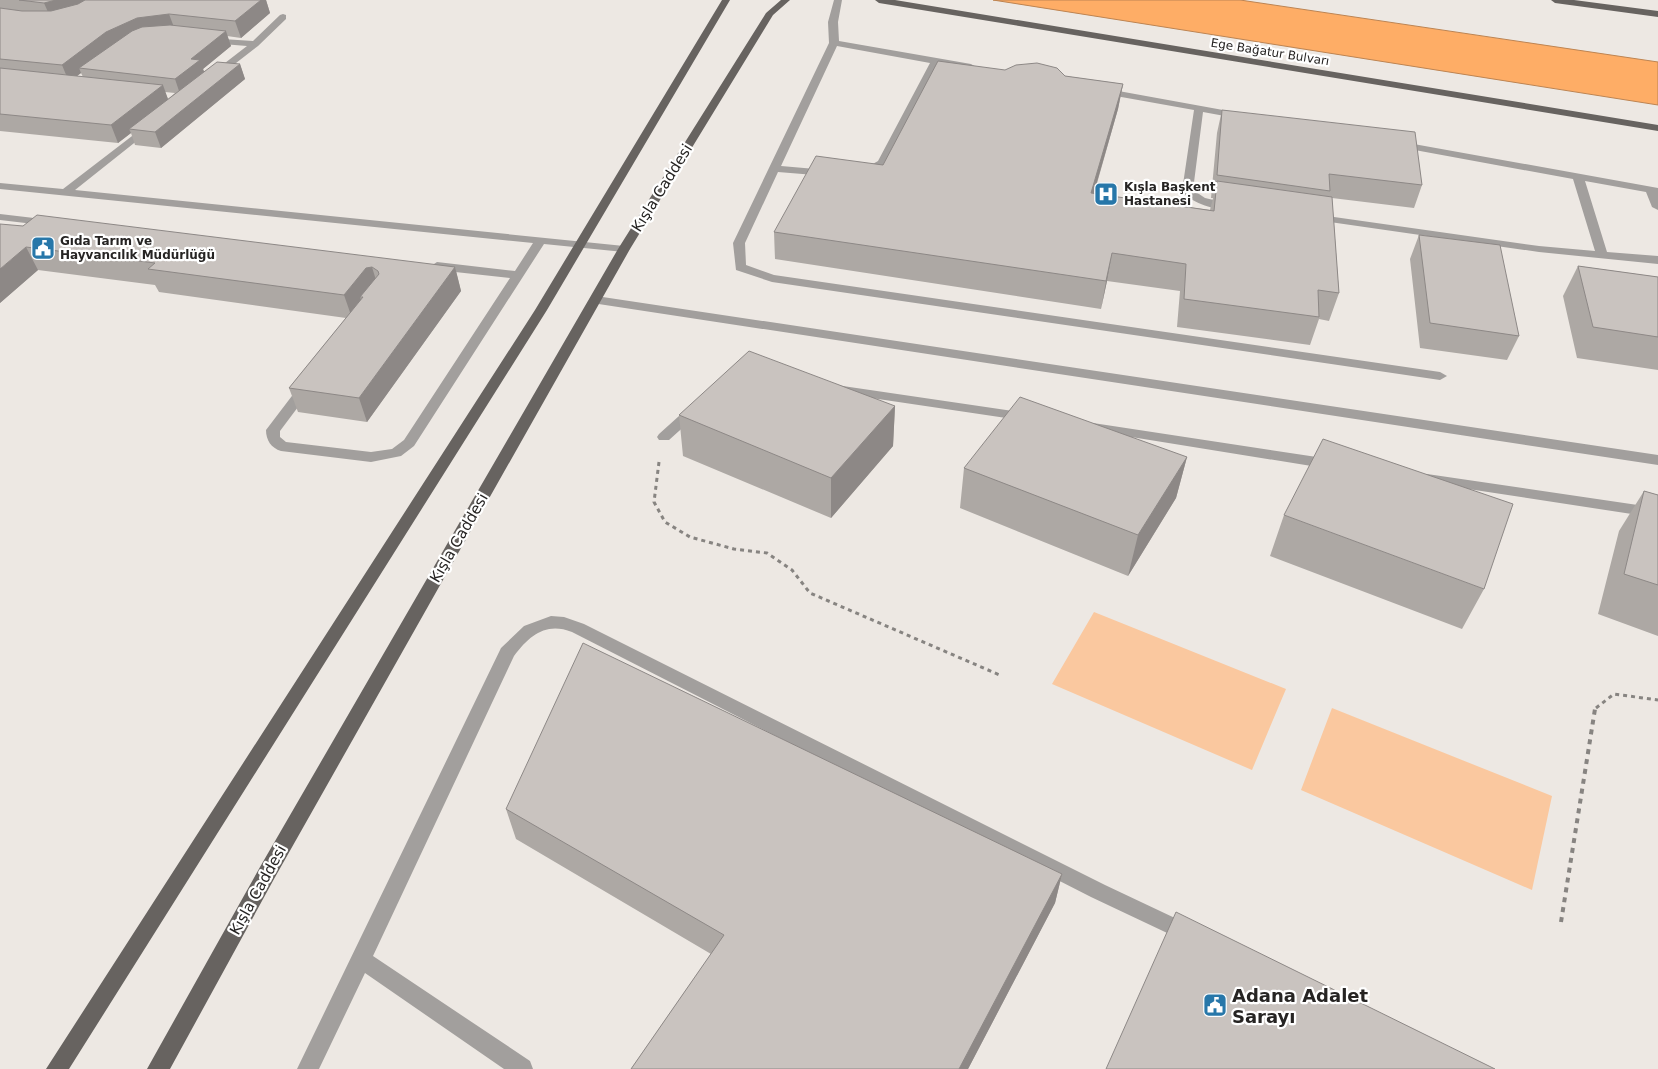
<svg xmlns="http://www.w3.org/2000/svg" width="1658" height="1069" viewBox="0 0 1658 1069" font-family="'DejaVu Sans',sans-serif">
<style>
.green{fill:#fac89f}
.water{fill:#fead66;stroke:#bd8452}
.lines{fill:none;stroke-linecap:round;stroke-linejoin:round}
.path-far1{stroke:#878481;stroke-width:3;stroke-dasharray:4 4;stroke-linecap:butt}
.path{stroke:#878481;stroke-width:4;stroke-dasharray:5 5;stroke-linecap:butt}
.minor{fill:#a29f9d;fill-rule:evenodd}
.major{fill:#676360;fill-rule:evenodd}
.wall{fill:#ada8a4;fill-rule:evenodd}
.shaded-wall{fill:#8d8886}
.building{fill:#c9c3bf;stroke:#8d8886}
.labels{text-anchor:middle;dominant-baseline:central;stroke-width:4.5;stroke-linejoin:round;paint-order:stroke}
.far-street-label{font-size:12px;fill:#262423;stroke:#fff}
.far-poi-label{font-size:12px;font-weight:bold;fill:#262423;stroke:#fff;text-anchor:start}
.street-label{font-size:15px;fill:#262423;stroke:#fff}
.near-poi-label{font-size:18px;font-weight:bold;fill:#262423;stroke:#fff;text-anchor:start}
</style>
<rect width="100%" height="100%" fill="#ede8e3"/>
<!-- green -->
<path class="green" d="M1094,612l192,77 -34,81 -200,-86z
M1332,708l220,88 -20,94 -231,-100z"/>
<!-- water -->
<path class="water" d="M993,0h247l418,62v43z"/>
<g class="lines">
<!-- path-far1 -->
<path class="path-far1" d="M659,462l-5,40 11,20 25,15 44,12 33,4 25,17 18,23 192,83
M1596,708l18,-14 44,6"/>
<!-- path -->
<path class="path" d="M1561,922l34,-213 3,-2"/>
<!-- minor -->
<path class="minor" d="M834,0h8l-4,22 1,19 132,23 5,3 -5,3 -32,-6 -52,99 -12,10 -13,3 -5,-3 21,-12 52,-98 -93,-17 -56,120 46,4 5,3 -5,3 -49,-4 -33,71 1,22 28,10 666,97 7,4 -7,4 -668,-98 -36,-12 -3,-27 96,-200 -1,-21z
M283,14l3,1v4l-28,27 -40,31h-6v-4l35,-27 -37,-3 -3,-1v-4l46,3 27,-26z
M1102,88l143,26 1,2 -5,3 -38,-7 -10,78 12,8 30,7 2,2 -2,2c-15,4 -44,-6 -53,-18l12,-81 -95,-17v-4z
M149,123l4,1v4l-78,62 549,56 6,3 -6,3 -80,-8 -130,202 -13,10 -30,6 -90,-11c-10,-3 -15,-11 -15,-21l35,-46 5,-1 7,4 -33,44v6l6,5 85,10 21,-3 12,-9 106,-162 -73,-8 -6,-4 6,-4 78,9 18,-28 -533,-54v-6l63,6z
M1397,141l261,47v22l-6,-3 -6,-15 -61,-11 22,71 51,4v8l-119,-12 -230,-33 -2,-2 2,-2 4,-1 226,32 56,5 -22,-72 -180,-33 -1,-2 1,-2z
M0,214l51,6 6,3 -6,3 -51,-6z
M596,296l1062,159v10l-1066,-162 -2,-3 2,-3z
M836,385l190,28 5,1 2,3 -2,3 -5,1 -195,-29 -2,-3z
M694,406l5,1 2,3 -2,3 -30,27h-10l-2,-3 2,-3 30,-27z
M1093,423l237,36 5,2 2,3 -2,3 -5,2 -242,-39 -2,-3 2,-3z
M1427,474l231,34v10l-236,-36 -2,-3 2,-3z
M551,616l13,1 20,7 521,261 91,43 3,6 -3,6 -7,3 -7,-3 -91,-43 -519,-265c-26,-10 -42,3 -58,24l-141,300 157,105 3,8h-29l-139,-96 -46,96h-22l204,-421 23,-22z"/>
<!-- major -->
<path class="major" d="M722,0h8l-183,310 -478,759h-23l489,-759z
M781,0h9l-17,15 -143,234 -356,630 -104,190h-23l113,-202 358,-618 148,-236z
M875,0h20l763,125v6l-779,-128z
M1551,0h23l84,11v6l-103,-14z"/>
</g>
<!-- wall -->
<path class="wall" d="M0,0h266l4,13 -29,25 -14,-2 4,10 -28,23 1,2 36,-7 5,15 -84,69 -26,-3 -4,-12 -13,10 -118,-12zM81,73l2,4 -6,-1zM165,92l10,1 -7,6z
M1005,70l60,6 58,8 -5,25 -24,85 116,16 3,-12h-2l6,-65 5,-23 200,75 -8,23 -82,-10 7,95 -10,28 -10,-2 -9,26 -133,-18 3,-36 -73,-10 -6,28 -326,-50 -1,-27 109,-67z
M23,226l432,41 6,24 -94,131 -69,-10 -9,-24 57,-70 -187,-26 -4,-7 -117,-15 -38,33z
M1419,235l100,101 -12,24 -87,-12 -10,-89z
M1578,266l80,11v93l-81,-12 -14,-62z
M895,406l-2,40 -62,72 -148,-62 -4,-41z
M1187,457l-11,41 -48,78 -168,-68 4,-40z
M1644,491l14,4v141l-60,-22 21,-83z
M1284,515l200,74 -22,40 -192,-73z
M506,809l556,65 -7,29 -87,166h-337l80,-115 -195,-115z"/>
<!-- shaded-wall -->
<path class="shaded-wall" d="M56,0h39l-44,19 -7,-16z
M261,0h5l4,13 -29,25 -6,-17z
M169,14l6,16 -96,38 2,5 -12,9 -7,-17 44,-33 31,-14z
M226,31l5,15 -28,23 2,6 -25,19 -5,-15 16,-20z
M240,64l5,15 -84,69 -6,-16z
M1123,84l-5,25 -32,111 5,-27z
M163,85l6,17 -40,27 2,4 -13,10 -7,-18z
M26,247l12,23 -38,33v-34z
M1112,253l-5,28 -6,28 5,-28z
M372,267l7,23 -16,7h-3l3,8 -11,13 -8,-23 22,-27z
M455,267l6,24 -94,131 -8,-24z
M895,406l-2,40 -62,72v-40z
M1187,457l-11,41 -48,78 10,-41z
M1062,874l-7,29 -87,166h-9z"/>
<!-- building -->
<path class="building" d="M19,0h37l-12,3z
M85,0h176l-26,21 -66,-7 -32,4 -31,14 -44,33 -62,-6v-51l22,3h29l27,-7z
M170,25l56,6 -35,28 9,1 -25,19 -96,-11 53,-37 10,-4z
M938,61l67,9 11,-5 21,-2 20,5 8,8 58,8 -32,109 123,18 3,-30 115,16 7,96 -21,-3 1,27 -135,-18 2,-35 -74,-11 -6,28 -332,-49 42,-76 67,9z
M217,62l23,2 -85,68 -26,-3z
M0,68l163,17 -52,40 -111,-11z
M1222,110l193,22 7,53 -93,-11 1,17 -113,-16z
M37,215l418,52 -96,131 -70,-10 74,-91h-3l19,-23 -1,-3 -6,-4 -6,1 -22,27 -196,-26 7,-6 -129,-16 -26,22v-45l23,2z
M1419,235l81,10 19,91 -89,-13z
M1578,266l80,11v60l-65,-10z
M749,351l146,55 -64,72 -152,-63z
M1020,397l167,60 -49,78 -174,-67z
M1323,439l190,65 -29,85 -200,-74z
M1644,491l14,4v90l-34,-11z
M583,643l479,231 -103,195h-328l93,-134 -218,-126z
M1176,912l319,157h-389z"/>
<!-- icons -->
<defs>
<g id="hospital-square" transform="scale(1.25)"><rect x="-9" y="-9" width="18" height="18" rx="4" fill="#2777a9" stroke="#fff"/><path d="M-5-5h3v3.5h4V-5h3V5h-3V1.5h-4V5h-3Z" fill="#fff"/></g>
<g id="civic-square" transform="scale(1.25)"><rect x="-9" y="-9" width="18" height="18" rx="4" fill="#2777a9" stroke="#fff"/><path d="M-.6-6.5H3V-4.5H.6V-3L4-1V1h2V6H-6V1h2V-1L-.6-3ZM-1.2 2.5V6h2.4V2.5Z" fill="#fff"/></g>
</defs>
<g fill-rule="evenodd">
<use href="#hospital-square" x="1106" y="194"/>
<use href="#civic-square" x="43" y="248"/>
<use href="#civic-square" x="1215" y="1005"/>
</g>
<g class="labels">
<!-- far-street labels -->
<g class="far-street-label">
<text transform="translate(1270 52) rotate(9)">Ege Bağatur Bulvarı</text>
</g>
<!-- far-poi labels -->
<g class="far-poi-label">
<text x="1124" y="187">Kışla Başkent<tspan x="1124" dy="14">Hastanesi</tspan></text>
<text x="60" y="241">Gıda Tarım ve<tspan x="60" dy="14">Hayvancılık Müdürlüğü</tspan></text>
</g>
<!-- street labels -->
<g class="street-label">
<text transform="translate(662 188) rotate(-58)">Kışla Caddesi</text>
<text transform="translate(459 538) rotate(-60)">Kışla Caddesi</text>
<text transform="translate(258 890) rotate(-61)">Kışla Caddesi</text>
</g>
<!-- near-poi labels -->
<g class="near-poi-label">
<text x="1232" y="995">Adana Adalet<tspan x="1232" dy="21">Sarayı</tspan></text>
</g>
</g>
</svg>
